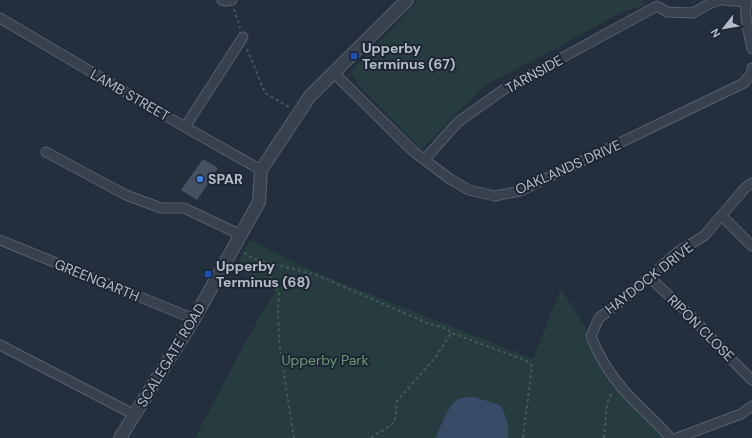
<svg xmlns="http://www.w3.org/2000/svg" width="752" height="438" viewBox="0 0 752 438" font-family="'DM Sans',sans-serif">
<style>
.green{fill:#263c3f}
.water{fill:#394c67}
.building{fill:#455162}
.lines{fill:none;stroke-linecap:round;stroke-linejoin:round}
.minor-casing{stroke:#565f6c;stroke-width:11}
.tertiary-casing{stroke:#565f6c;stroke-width:14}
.path{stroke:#44595c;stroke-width:2;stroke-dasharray:3 3;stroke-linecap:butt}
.minor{stroke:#38414e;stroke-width:9}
.tertiary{stroke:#38414e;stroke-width:12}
.transit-dot{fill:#1a4fb4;stroke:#1d2633;stroke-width:1.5}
.shop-dot{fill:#3f7fe0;stroke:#1d2633;stroke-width:1.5}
.labels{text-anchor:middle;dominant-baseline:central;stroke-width:4;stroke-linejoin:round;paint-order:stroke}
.poi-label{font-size:14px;font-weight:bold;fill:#b4bcc9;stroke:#1d2633;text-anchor:start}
.street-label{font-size:14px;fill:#b4bcc9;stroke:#1d2633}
.park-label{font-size:14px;fill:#6b9a76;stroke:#1d2633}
</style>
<rect width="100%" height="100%" fill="#242f3e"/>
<!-- green -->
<path class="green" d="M419,0h223l4,5 -22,6 -88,48 -52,27 -63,64 -65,-68 -5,-11z
M250,240l67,33 216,86 28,-70 30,47 6,15 68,87h-470l51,-97 29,-50 -40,-23z"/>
<!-- water -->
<path class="water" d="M474,397l20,6 8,4 6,18v13h-72c4,-11 13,-36 25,-40 4,-1 9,-1 13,-1z"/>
<!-- building -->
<path class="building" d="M203,159l15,9 -21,32 -16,-10z"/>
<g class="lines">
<!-- minor casing -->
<g class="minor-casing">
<path id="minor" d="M222,0l3,1 7,-1
M722,0l24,2
M747,0c-4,16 2,33 5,49
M0,18l185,109 76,43
M334,73l80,79 36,27 19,11 26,6 25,-5 224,-108 8,-11v-4
M185,127l58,-90
M46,152l80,43 35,13h23l57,27
M424,160l34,-38 45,-32 154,-84 10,6 26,1 14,-8 12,-5
M722,216l30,30
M0,240l194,79
M649,277l42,39 38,41 23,23
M0,345l135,70
M670,438c-10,-13 -23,-24 -35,-36 -19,-19 -34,-40 -44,-66l8,-18 25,-19 55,-48 25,-15 41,-48 7,-5
M677,438l64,-24 11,-8"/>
</g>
<!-- tertiary casing -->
<g class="tertiary-casing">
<path id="tertiary" d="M120,438l74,-119 65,-117 2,-32 49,-74 97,-96"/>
</g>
<!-- path -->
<path class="path" d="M234,9l6,19
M247,49l18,44 24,14
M244,253l13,7 12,15 10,17 -1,17 1,33 15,96
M257,260l60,15 110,48 20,6 4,4
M371,438c8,-6 17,-10 24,-17l2,-20 38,-43 16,-25 74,27 7,6 -9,72
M604,438l3,-34 5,-12"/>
<!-- minor -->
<use href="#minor" class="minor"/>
<!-- tertiary -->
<use href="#tertiary" class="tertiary"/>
</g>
<!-- markers -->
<g class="transit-dot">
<rect x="350" y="52" width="8" height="8" rx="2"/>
<rect x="204" y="270" width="8" height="8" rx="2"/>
</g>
<circle class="shop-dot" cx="200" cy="179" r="4"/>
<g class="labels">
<!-- poi labels -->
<g class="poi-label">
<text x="362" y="48">Upperby<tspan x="362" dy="16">Terminus (67)</tspan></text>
<text x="208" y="179">SPAR</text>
<text x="216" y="266">Upperby<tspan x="216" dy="16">Terminus (68)</tspan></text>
</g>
<!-- street labels -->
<g class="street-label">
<text transform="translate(534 74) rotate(-29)">TARNSIDE</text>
<text transform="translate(130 95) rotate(30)">LAMB STREET</text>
<text transform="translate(568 167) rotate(-24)">OAKLANDS DRIVE</text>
<text transform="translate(649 278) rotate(-38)">HAYDOCK DRIVE</text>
<text transform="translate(97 280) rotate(22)">GREENGARTH</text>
<text transform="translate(701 328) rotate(45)">RIPON CLOSE</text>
<text transform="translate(171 355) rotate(-59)">SCALEGATE ROAD</text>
</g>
<!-- park labels -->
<g class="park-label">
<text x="325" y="360">Upperby Park</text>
</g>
</g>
<!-- north arrow -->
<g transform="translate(724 28) rotate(239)" stroke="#1d2633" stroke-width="3" paint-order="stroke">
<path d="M0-3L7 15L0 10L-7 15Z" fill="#b4bcc9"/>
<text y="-6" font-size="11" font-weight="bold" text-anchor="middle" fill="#b4bcc9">N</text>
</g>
</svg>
